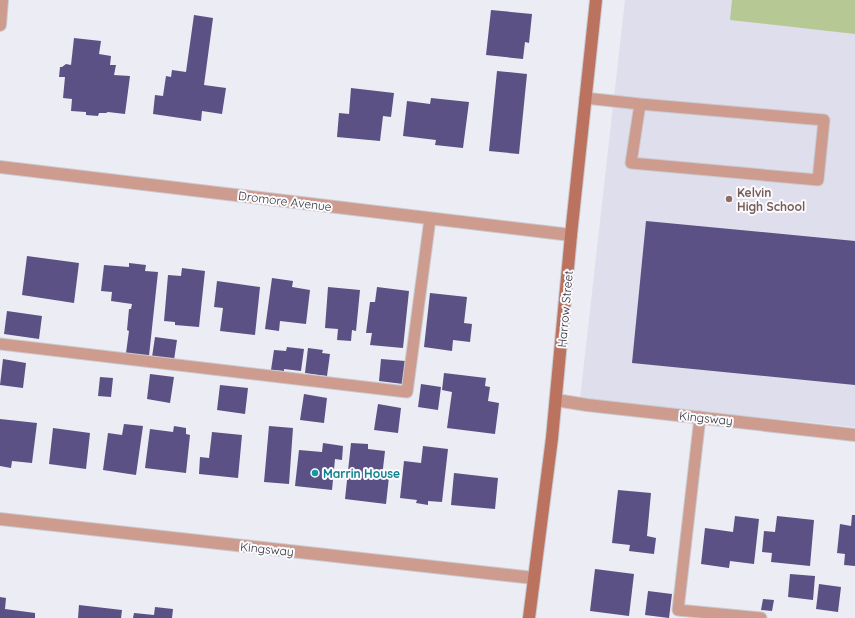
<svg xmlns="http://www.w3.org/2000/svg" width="855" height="618" viewBox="0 0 855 618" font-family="Quicksand,sans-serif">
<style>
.built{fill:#dedeed}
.green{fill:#b6c994}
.building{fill:#5b5184}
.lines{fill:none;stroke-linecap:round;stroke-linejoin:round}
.lane-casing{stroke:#cacad1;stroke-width:13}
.street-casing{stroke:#cacad1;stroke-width:14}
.secondary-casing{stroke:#cacad1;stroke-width:14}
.lane{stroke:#ce9c8f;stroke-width:11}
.street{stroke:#ce9c8f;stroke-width:12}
.secondary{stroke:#bb7360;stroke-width:12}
.education-dot{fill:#8d6e63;stroke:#fafaff;stroke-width:1.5}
.culture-dot{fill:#0f9aa8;stroke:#fafaff;stroke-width:1.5}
.labels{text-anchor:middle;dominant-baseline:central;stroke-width:4;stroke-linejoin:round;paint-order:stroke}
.education-label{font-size:12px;font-weight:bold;fill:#785e54;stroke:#fafaff;text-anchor:start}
.street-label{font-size:12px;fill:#2f2f32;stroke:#fafaff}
.culture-label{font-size:12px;font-weight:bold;fill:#0d838f;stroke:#fafaff;text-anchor:start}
</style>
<rect width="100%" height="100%" fill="#ececf4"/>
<!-- built -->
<path class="built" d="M625,0h230v427l-275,-28z"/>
<!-- green -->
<path class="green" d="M732,0h123v34l-125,-14z"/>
<!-- building -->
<path class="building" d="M491,10l41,4 -3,29 -4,-1 -2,17 -37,-4z
M194,15l19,3 -9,67 22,3 -4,26 -20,-3 -1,10 -48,-7 2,-19 8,1 3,-20 5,1 1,-7 14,2z
M74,38l27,3 -2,13 12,2 -1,9h6l-2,10 16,1 -5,38 -17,-2 -2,1h-7l-1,3 -12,-1v-3l-15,-1 1,-12 -9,-1 2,-21h-6l1,-10h2l4,-3 5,1z
M497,71l30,3 -8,80 -30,-3z
M351,88l43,5 -3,24 -8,-1 -3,25 -43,-4 2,-24 10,1z
M431,98l38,4 -6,46 -28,-3 1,-5 -33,-4 4,-35 23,3z
M646,221l209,20v144l-223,-22z
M27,256l52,7 -5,40 -52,-8z
M129,263l17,2 -1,6 13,1 -9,84 -23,-3 3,-22 -2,-1 2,-21h2l1,-5 -21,-3 1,-9 -11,-1 3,-26 25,2z
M182,268l23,3 -6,56 -24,-2v-3l-11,-1 4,-46 13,1z
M272,278l21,3 -1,6 18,3 -4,34 -26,-3 -1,10 -14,-2z
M217,281l43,6 -5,48 -35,-4 3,-23 -9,-1z
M328,287l32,3 -4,41 -4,-1 -1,11 -14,-1 1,-11 -13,-1z
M377,287l32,4 -6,57 -33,-3 2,-12h-6l4,-31h5z
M430,293l37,4 -3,26 8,1 -2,18 -17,-2 -1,11 -28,-4z
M7,311l35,5 -3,23 -35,-5z
M155,337l22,3 -3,20 -22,-3z
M287,347l17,2 -3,22 -17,-2v2l-13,-1 3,-20 12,1z
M308,348l15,2 -1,3 8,1 -3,22 -22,-3z
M3,359l23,4 -3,25 -23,-3z
M381,359l24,2 -2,23 -24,-3z
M444,373l42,5 -1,8 5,1 -2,14 11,2 -4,31 -48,-6 5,-36 -10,-2z
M150,374l24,3 -4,26 -23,-4z
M100,377l13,1 -2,19 -13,-1z
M421,384l20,3 -3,23 -20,-3z
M220,385l28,3 -3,26 -28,-4z
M304,394l23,4 -3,25 -24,-3z
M378,404l23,4 -3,25 -24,-3z
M0,419l37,4 -5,40 -20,-2 -1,7 -11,-2z
M124,424l19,2 -7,49 -33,-5 5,-37 14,2z
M174,426l12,2v6l4,1 -4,38 -41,-5 5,-39 23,3z
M269,426l24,2 -4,56 -25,-2z
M53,428l37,5 -4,36 -37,-5z
M212,432l30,3 -4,43 -39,-4 1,-17 9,1z
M323,443l20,3 -1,14 -7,-1 -3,31 -37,-4 4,-36 23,2z
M351,443l17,1v5l17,2 -3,26h7l-3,27 -41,-5z
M423,446l25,3 -6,53 -14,-1v4l-12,-2 1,-3 -17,-2 4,-37 17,2z
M454,473l44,5 -3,31 -44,-4z
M618,490l33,3 -4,43 9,2 -2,16 -25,-3 1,-6 -18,-2z
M852,515h3v51l-11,-1 1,-11 -8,-1 3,-29 11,2z
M735,516l24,3 -5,45 -24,-3 -1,7 -28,-4 4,-36 28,4z
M777,516l37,4 -4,46 -39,-4 1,-9 -10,-1 2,-21 11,1z
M595,569l39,5 -5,42 -39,-5z
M790,574l25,2 -2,24 -25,-3z
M819,584l22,3 -3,25 -22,-3z
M648,591l24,3 -3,24 -24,-3z
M0,597l6,1 -1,11 30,4v5h-35z
M763,599l11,1 -2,11 -11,-1z
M79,605l43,5 -1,8h-43z
M155,607l18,2 -1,9h-39l1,-5 20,2z"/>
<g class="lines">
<!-- lane casing -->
<g class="lane-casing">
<path id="lane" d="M585,98l55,6 184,16 -6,60 -187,-17 9,-59
M0,344l407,48 23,-173
M700,417l-22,193 83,8"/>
</g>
<!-- street casing -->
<g class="street-casing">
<path id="street" d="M0,25l2,-25
M0,167l571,68
M556,400l31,5 268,30
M0,519l534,59"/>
</g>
<!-- secondary casing -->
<g class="secondary-casing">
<path id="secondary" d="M529,618l23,-180 19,-203 25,-235"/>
</g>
<!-- lane -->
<use href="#lane" class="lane"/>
<!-- street -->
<use href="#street" class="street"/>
<!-- secondary -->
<use href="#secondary" class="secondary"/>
</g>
<!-- markers -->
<circle class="education-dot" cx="729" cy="199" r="4"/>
<circle class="culture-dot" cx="315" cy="473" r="4"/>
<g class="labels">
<!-- education labels -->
<g class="education-label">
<text x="737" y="192">Kelvin<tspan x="737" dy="14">High School</tspan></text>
</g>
<!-- street labels -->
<g class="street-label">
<text transform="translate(285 201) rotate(7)">Dromore Avenue</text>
<text transform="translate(565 309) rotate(-85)">Harrow Street</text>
<text transform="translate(706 418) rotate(6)">Kingsway</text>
<text transform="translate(267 549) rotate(6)">Kingsway</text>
</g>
<!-- culture labels -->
<g class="culture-label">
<text x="323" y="473">Marrin House</text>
</g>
</g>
</svg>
